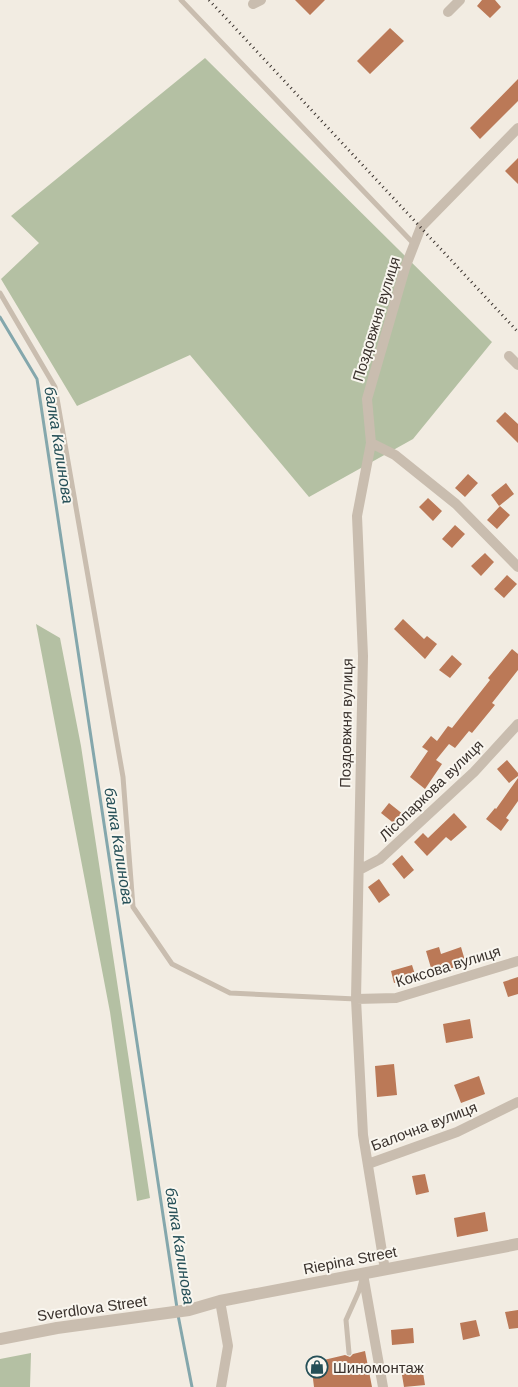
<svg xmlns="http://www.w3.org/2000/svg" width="518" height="1387" viewBox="0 0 518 1387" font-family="Arial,sans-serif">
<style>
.green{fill:#b4c0a3}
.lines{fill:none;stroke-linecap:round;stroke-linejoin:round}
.stream{stroke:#84a7ac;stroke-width:3}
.building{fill:#bb7957}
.service{stroke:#c9bdaf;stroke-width:5}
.minor{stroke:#c9bdaf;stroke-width:10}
.tertiary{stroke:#c9bdaf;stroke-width:12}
.rail{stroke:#39312c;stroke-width:3;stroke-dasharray:1 4;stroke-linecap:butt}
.labels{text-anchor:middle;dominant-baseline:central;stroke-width:4;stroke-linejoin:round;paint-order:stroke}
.street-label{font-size:15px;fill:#39312c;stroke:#f9f6ef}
.poi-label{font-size:15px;fill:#39312c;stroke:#f9f6ef;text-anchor:start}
.water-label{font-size:16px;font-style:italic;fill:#254f57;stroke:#f9f6ef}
</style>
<rect width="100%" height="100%" fill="#f2ece2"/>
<!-- green -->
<path class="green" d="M205,58l287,284 -79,97 -104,58 -119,-142 -113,51 -76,-127 38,-36 -28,-27z
M36,624l24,14 21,108 69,452 -13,3 -27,-189z
M31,1353l-1,34h-30v-28z"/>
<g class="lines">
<!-- stream -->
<path class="stream" d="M0,317l37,62 140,929
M178,1315l14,72"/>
</g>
<!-- building -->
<path class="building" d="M295,0h30l-15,15z
M482,0h13l6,7 -11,11 -13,-12z
M390,28l14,13 -34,33 -13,-13z
M518,79v22l-38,38 -10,-11z
M518,158v26l-13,-13z
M505,412l13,12v19l-22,-22z
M468,474l10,9 -13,14 -10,-9z
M506,483l8,11 -15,12 -8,-11z
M428,498l14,13 -9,10 -14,-14z
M500,506l10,9 -13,14 -10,-9z
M455,525l10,9 -13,14 -10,-9z
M485,553l9,9 -13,14 -10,-10z
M507,575l10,9 -13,14 -10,-9z
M403,619l21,20 3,-3 10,8 -12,15 -31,-30z
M512,649l6,5v16l-26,33 3,2 -23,28 -3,-2 -14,17 -6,-4 -13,16 6,4 -17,25 -15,-12 18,-26 -6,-4 9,-11 6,5 11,-15 4,2 38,-48 -2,-2z
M452,655l10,9 -12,14 -11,-8z
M507,760l11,13v3l-9,7 -12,-14z
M518,778v23l-12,17 3,2 -8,11 -15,-12 9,-11 1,1z
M389,803l15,12 -8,10 -15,-12z
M454,813l13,14 -16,14 -5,-4 -19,19 -13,-14 9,-9 5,5z
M402,855l12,15 -10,9 -12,-15z
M379,879l11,16 -11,8 -11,-16z
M439,947l2,7 20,-7 5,17 -17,5 -2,-6 -16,5 -5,-17z
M412,965l5,16 -11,3 -2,-4 -10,3 -3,-12z
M518,977v17l-10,3 -5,-15z
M470,1019l3,19 -27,5 -3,-19z
M394,1064l3,31 -20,2 -2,-31z
M479,1076l6,18 -24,9 -7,-18z
M425,1174l4,18 -13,3 -4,-19z
M485,1212l3,19 -31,6 -3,-19z
M518,1310v18l-9,1 -4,-17z
M476,1320l4,16 -17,4 -3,-17z
M413,1328l1,15 -22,2 -1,-15z
M365,1351l7,36h-58l-3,-24 34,-8 5,2 3,-3z
M422,1366l3,19 -21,2 -3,-18z"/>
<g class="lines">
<!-- service -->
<path class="service" d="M181,0l233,244
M0,293l55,94 68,390 10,130 39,57 58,29 126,6
M349,1353l-3,-33 13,-29 3,-12"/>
<!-- minor -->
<path class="minor" d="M253,4l8,-4
M448,12l12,-12
M509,356l9,9
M371,443l24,12 61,49 62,63
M359,870l21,-11 94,-87 44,-48
M356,999l40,-1 122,-37
M368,1164l89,-32 61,-30
M385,1270l-22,-135 -7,-136 7,-343 -6,-140 14,-73 -4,-44 38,-131 16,-41 97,-99
M363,1274l20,113
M220,1301l8,45 -7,41"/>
<!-- tertiary -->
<path class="tertiary" d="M0,1339l57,-11 132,-18 31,-9 298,-57"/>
<!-- rail -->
<path class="rail" d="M209,0l309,332"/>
</g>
<!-- icons -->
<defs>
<g id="shop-ring" transform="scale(1.125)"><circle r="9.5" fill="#f9f6ef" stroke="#254f57" stroke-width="1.5"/><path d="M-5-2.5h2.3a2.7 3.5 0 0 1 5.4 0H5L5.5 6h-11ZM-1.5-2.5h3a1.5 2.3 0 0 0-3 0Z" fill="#254f57"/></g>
</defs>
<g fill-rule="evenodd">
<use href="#shop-ring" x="317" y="1367"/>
</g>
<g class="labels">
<!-- street labels -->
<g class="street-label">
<text transform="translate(376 319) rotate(-73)">Поздовжня вулиця</text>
<text transform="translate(346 723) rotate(-89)">Поздовжня вулиця</text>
<text transform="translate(431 790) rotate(-44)">Лісопаркова вулиця</text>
<text transform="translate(448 966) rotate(-17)">Коксова вулиця</text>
<text transform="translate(424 1126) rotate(-21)">Балочна вулиця</text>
<text transform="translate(350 1260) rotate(-11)">Riepina Street</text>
<text transform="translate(92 1308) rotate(-8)">Sverdlova Street</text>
</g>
<!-- poi labels -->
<g class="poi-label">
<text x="333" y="1367">Шиномонтаж</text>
</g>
<!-- water labels -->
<g class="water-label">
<text transform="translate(59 445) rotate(81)">балка Калинова</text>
<text transform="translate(119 846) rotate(81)">балка Калинова</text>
<text transform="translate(180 1246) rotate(81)">балка Калинова</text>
</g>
</g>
</svg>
